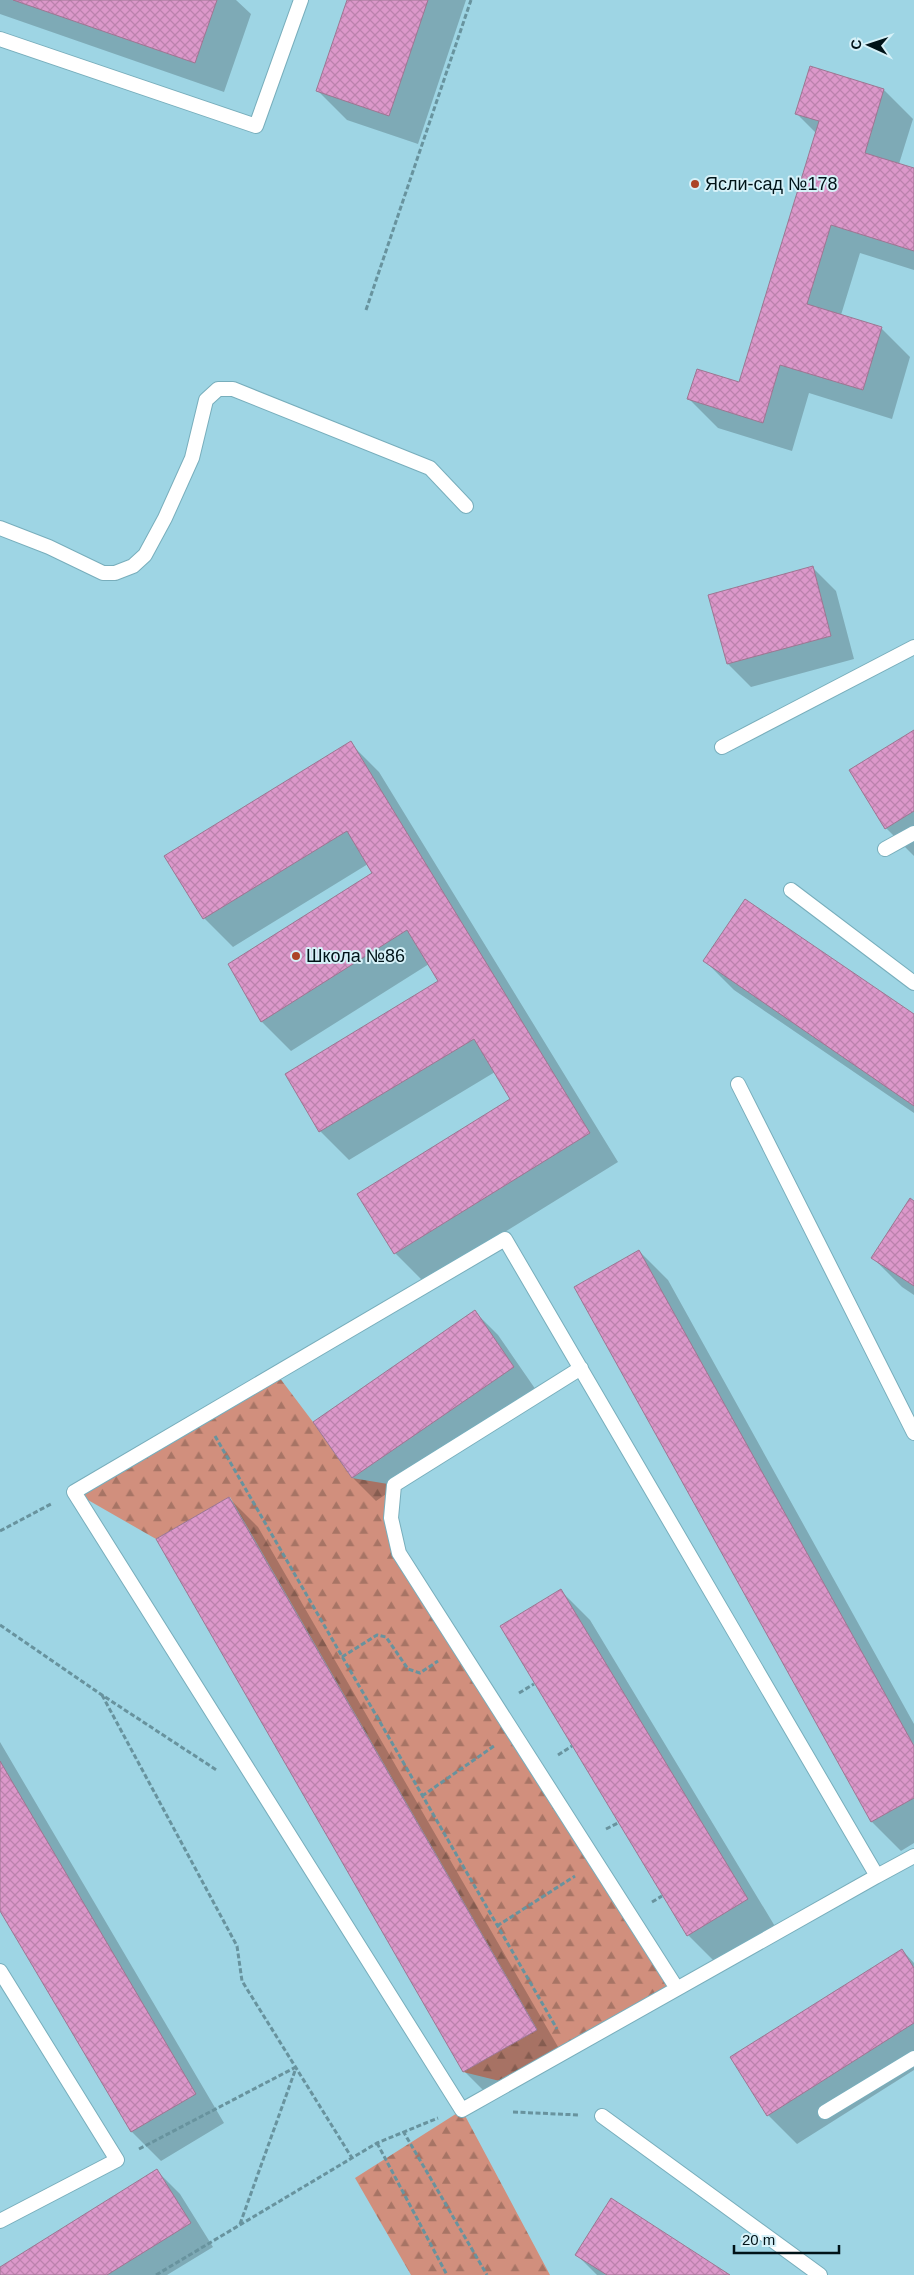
<svg xmlns="http://www.w3.org/2000/svg" width="914" height="2275" viewBox="0 0 914 2275" font-family="Arial,sans-serif">
<style>
.forest{fill:url(#forest-firs)}
.shadow{fill:#0003}
.building{fill:url(#building-cross-hatch);stroke:#9c7792}
.lines{fill:none;stroke-linecap:round;stroke-linejoin:round}
.lane-casing{stroke:#78aebc;stroke-width:16}
.path{stroke:#68939e;stroke-width:3;stroke-dasharray:5 2.5;stroke-linecap:butt}
.lane{stroke:#fff;stroke-width:14}
.poi-dot{fill:#ac4426;stroke:#d6f1f8;stroke-width:2}
.labels{text-anchor:middle;dominant-baseline:central;stroke-width:4;stroke-linejoin:round;paint-order:stroke}
.poi-label{font-size:18px;fill:#001318;stroke:#d6f1f8;text-anchor:start}
</style>
<defs>
<pattern id="forest-firs" width="22" height="20" patternUnits="userSpaceOnUse" patternTransform="scale(1.25)"><rect width="22" height="20" fill="#d18f7d"/><path d="M5 1l3.5 6h-7zM16 11l3.5 6h-7z" fill="#a77465"/></pattern>
<pattern id="building-cross-hatch" width="8" height="8" patternUnits="userSpaceOnUse" patternTransform="scale(1.25)"><rect width="8" height="8" fill="#dc98ca"/><path d="M0 0l8 8M0 8l8-8" fill="none" stroke="#bb82ad"/></pattern>
</defs>
<rect width="100%" height="100%" fill="#9ed5e4"/>
<!-- forest -->
<path class="forest" d="M276,1373l37,49 39,56 42,7 5,68 277,434 -168,96 -45,-11 74,-43 -307,-532 -74,42 -82,-47z
M462,2110l88,165h-139l-56,-97z"/>
<!-- shadow -->
<path class="shadow" d="M0,0h236l15,14 -27,78 -224,-78z
M349,0h117l-48,144 -71,-24 -29,-29z
M811,67l73,23 29,29 -14,45 15,5v101l-54,-17 -19,62 40,13 29,29 -18,62 -83,-26 -17,58 -74,-23 -29,-29 51,-15 76,-251 -19,-19z
M812,567l24,24 18,68 -103,28 -23,-23 -18,-68z
M914,731v125l-28,-28z
M350,743l29,29 239,390 -194,120 -29,-29 117,-153 -17,-28 -146,88 -29,-29 120,-149 -11,-18 -138,87 -29,-29 -33,-58 144,-91 -5,-9 -135,83 -29,-29z
M705,961l209,54v98l-180,-123z
M914,1202v93l-12,-8 -29,-29z
M639,1251l29,29 246,444v119l-13,8 -29,-29z
M475,1312l23,23 38,55 -160,111 -23,-23 -38,-56z
M229,1498l29,29 307,532 -72,41 -29,-29 -306,-532z
M561,1591l29,29 186,308 -59,36 -29,-29z
M0,1742l224,381 -63,38 -29,-29 -132,-224z
M902,1950l12,13v107l-117,74 -29,-29z
M157,2171l23,23 33,53 -46,28h-167v-7z
M576,2254l152,21h-131z"/>
<!-- building -->
<path class="building" d="M13,0h204l-22,63z
M347,0h81l-39,116 -73,-25z
M810,66l74,23 -19,64 49,15v83l-83,-26 -24,79 75,23 -19,63 -83,-25 -17,58 -76,-24 10,-30 42,13 80,-261 -24,-7z
M813,566l18,70 -104,28 -19,-69z
M914,730v81l-29,18 -36,-59z
M351,741l239,392 -196,121 -37,-60 153,-95 -36,-60 -155,93 -34,-58 153,-93 -31,-51 -146,92 -33,-58 144,-91 -25,-42 -144,88 -39,-63z
M745,899l169,115v92l-211,-145z
M910,1198l4,3v85l-43,-28z
M639,1250l275,496v52l-43,24 -297,-535z
M475,1310l39,57 -162,111 -39,-56z
M229,1497l308,533 -74,42 -307,-533z
M561,1589l187,310 -61,37 -187,-310z
M0,1761l196,333 -65,38 -131,-221z
M902,1949l12,19v55l-147,93 -37,-59z
M157,2169l34,54 -84,52h-107v-8z
M611,2198l119,77h-123l-32,-20z"/>
<g class="lines">
<!-- lane casing -->
<g class="lane-casing">
<path id="lane" d="M0,39l256,87 45,-126
M0,528l49,19 54,26h12l18,-7 12,-11 20,-37 27,-60 14,-58 12,-11h15l197,79 36,38
M722,747l192,-100
M885,849l29,-16
M791,890l123,93
M738,1084l176,349
M581,1368l-187,117 -3,33 8,35 277,434
M877,1876l-415,234 -388,-618 431,-253 372,637 37,-20
M0,1971l117,189 -117,61
M825,2112l89,-54
M602,2116l218,159"/>
</g>
<!-- path -->
<path class="path" d="M366,310l105,-310
M215,1436l342,593
M0,1531l51,-27
M0,1625l102,70 116,76
M342,1657l35,-22 9,2 22,32 12,4 18,-12
M519,1693l15,-9
M102,1695l135,251 5,35 110,177
M558,1755l14,-9
M422,1796l72,-50
M606,1829l12,-6
M652,1902l10,-6
M497,1926l78,-50
M513,2112l66,3
M403,2131l84,144
M377,2143l70,132
M139,2149l157,-82
M240,2224l56,-156
M156,2275l221,-132 61,-25"/>
<!-- lane -->
<use href="#lane" class="lane"/>
</g>
<!-- markers -->
<g class="poi-dot">
<circle cx="695" cy="184" r="5"/>
<circle cx="296" cy="956" r="5"/>
</g>
<g class="labels">
<!-- poi labels -->
<g class="poi-label">
<text x="705" y="184">Ясли-сад №178</text>
<text x="306" y="956">Школа №86</text>
</g>
</g>
<!-- north arrow -->
<g transform="translate(869 45) rotate(273)" stroke="#d6f1f8" stroke-width="4" paint-order="stroke">
<path d="M0-4L9 19L0 12L-9 19Z" fill="#001318"/>
<text y="-8" font-size="14" font-weight="bold" text-anchor="middle" fill="#001318">С</text>
</g>
<!-- scale -->
<path d="M734 2245v8h105v-8" fill="none" stroke="#001318" stroke-width="2.5"/>
<text x="742" y="2245" font-size="15" fill="#001318" stroke="#d6f1f8" stroke-width="4" paint-order="stroke">20 m</text>
</svg>
